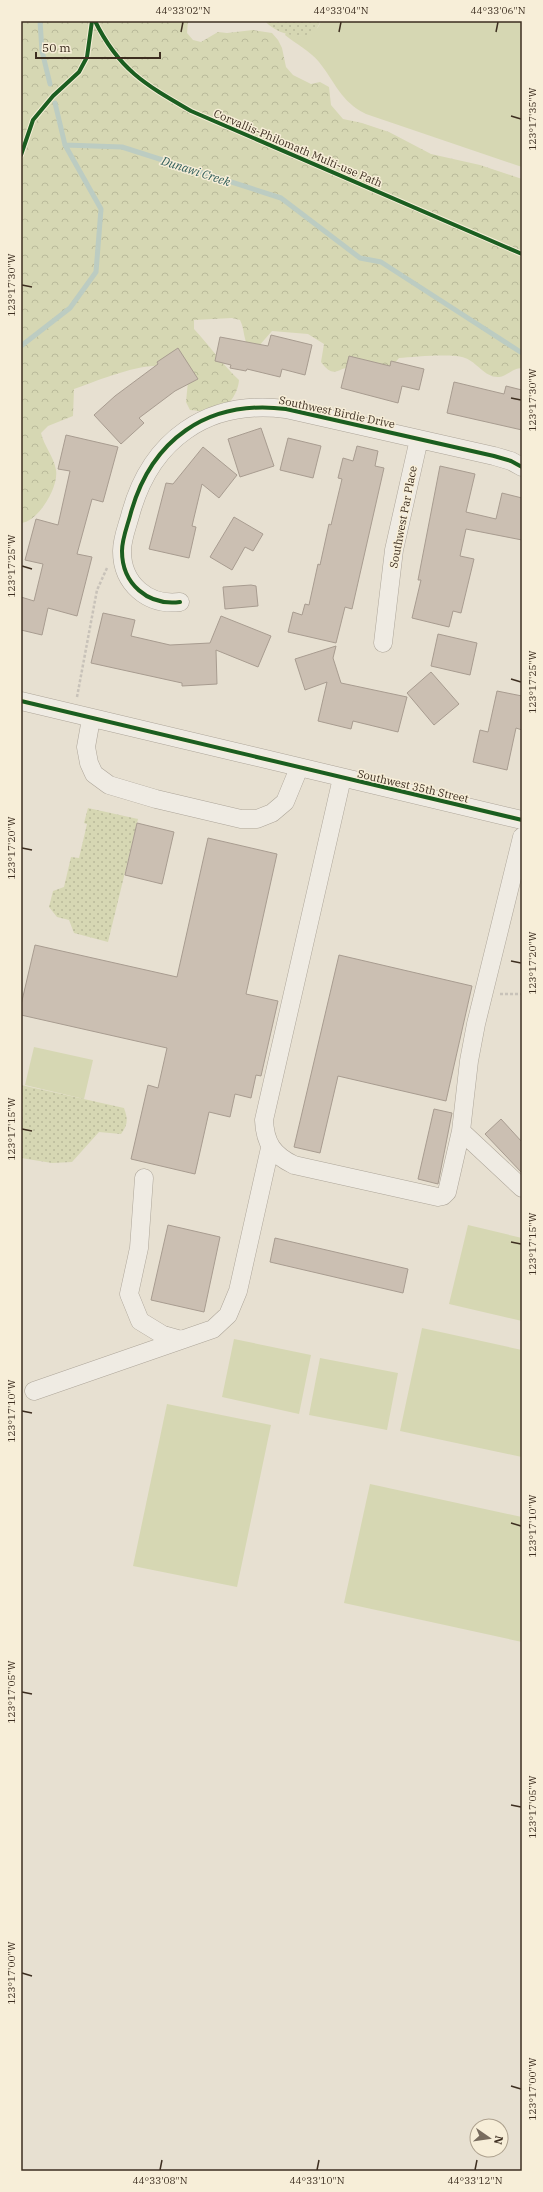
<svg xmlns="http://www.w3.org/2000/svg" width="543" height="2192" viewBox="0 0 543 2192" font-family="'IBM Plex Serif',serif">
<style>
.green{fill:#d6d7b3}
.forest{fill:url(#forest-crowns)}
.park{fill:url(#park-dots)}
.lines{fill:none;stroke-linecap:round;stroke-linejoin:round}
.stream{stroke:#bcccc2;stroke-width:5}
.building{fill:#cbbfb2;stroke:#a89c90}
.minor-casing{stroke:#ada599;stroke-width:19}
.path{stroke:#c8c2b9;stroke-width:2.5;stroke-dasharray:3 2;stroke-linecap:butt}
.minor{stroke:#efebe3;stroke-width:18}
.cycleway-casing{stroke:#f7eed8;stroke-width:6}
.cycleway{stroke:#1b5e20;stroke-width:4}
.ticks{fill:none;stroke:#3d2e20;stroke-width:1.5}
.labels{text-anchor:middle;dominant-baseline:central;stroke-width:3;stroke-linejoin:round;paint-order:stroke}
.street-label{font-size:11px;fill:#3d2e20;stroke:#f7eed8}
.water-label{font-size:12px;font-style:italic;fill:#2f5d5a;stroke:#f7eed8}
.neatline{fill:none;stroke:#3d2e20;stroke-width:1.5}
.ticks-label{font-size:10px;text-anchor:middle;fill:#3d2e20}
</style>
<defs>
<pattern id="forest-crowns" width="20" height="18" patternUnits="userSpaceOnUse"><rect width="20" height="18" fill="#d6d7b3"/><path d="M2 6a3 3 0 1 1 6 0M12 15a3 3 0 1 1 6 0" fill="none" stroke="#b9b99a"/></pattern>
<pattern id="park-dots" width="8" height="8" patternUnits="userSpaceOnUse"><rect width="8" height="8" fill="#d6d7b3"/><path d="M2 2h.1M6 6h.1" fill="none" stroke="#b9b99a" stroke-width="1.8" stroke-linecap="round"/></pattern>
</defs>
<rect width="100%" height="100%" fill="#e7e0d1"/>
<!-- green -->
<path class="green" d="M321,21h201v146l-156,-53c-26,-13 -30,-31 -47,-52 -9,-11 -23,-18 -34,-27l1,-2c13,4 30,4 35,-12z
M34,1047l59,13 -9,39 -59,-14z
M468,1225l54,13v83l-73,-17z
M422,1328l100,22v107l-122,-26z
M234,1339l77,16 -12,59 -77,-17z
M320,1358l78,15 -11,57 -78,-15z
M167,1404l104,21 -34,162 -104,-21z
M370,1484l152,33v125l-178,-39z"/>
<!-- forest -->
<path class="forest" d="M21,21h167l-1,12 6,7 8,2 17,-10 9,1 26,-3 19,3 6,7 4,8 4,19 7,8 18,9 9,-2 9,5 2,18 12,14 19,4 27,9 42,22 49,11 42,14v189c-9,0 -15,8 -23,9 -14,1 -22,-15 -34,-19 -13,-5 -51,-1 -66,0l-6,7 -14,9c-8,-2 -17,-6 -25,-7 -16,-1 -19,14 -33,-5l3,-18 -16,-10 -36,-3 -14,16 -9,1c-6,-9 -4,-18 -9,-28l-8,-2 -38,2v9c16,17 28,35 45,51 -1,15 -13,32 -30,32 -6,1 -13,-2 -19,-2l-4,-8 2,-21c-4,-3 -9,-9 -14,-12 -22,-12 -77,12 -100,20l-1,27 -25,10 -7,7c3,13 13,24 15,37 3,17 -18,52 -35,53z"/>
<!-- park -->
<path class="park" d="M265,21h56l-6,11c-15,8 -39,2 -50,-11z
M88,808l50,11 -30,123 -34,-9 -5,-13 -12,-3 -8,-10 4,-16 11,-4 7,-30 8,1 8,-34 -3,-1z
M21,1085l103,23c4,11 4,17 -3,26l-22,-2 -27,30 -20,1 -31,-5z"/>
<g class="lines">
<!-- stream -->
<path class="stream" d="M40,21l2,30 8,33
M55,103l10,42
M21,346l49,-38 26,-36 5,-63 -36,-64 57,2 159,51 79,60 21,4 141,91"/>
</g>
<!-- building -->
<path class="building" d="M271,335l41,10 -7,30 -23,-6 -2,8 -33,-8 -1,2 -16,-3 1,-3 -16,-4 5,-24 48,9z
M178,348l20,31 -23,12 -36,27 5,5 -23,21 -27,-29 21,-19 43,-32 -1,-2z
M349,356l41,10 1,-5 33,8 -5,21 -17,-4 -4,17 -57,-15z
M454,382l50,12 2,-8 16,4v40l-75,-17z
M261,428l13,38 -34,11 -12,-38z
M66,435l52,12 -15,55 -11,-3 -15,55 15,3 -15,59 -29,-8 -6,27 -21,-5v-33l13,4 9,-37 -18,-4 11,-41 22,6 12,-54 -12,-2z
M288,438l33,8 -8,32 -33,-8z
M357,446l21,5 -3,15 9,2 -32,141 -7,-2 -9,36 -48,-11 5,-20 9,3 3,-11 4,1 9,-41 2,1 9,-41 2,1 11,-46 -4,-1 5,-20 10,3z
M203,447l34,28 -18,23 -17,-14 -10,42 4,1 -7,31 -40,-9 17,-66 7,1z
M440,466l35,8 -9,38 30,7 6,-26 20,5v42l-56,-11 -6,27 14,3 -13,54 -8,-2 -4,16 -37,-9 9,-38h-3z
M234,517l29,17 -10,17 -8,-4 -13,23 -22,-13z
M251,585l5,1 2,20 -33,3 -2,-22z
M103,613l32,7 -4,16 39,9 40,-2 11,-27 50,20 -13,31 -42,-17 1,34 -35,2v-3l-91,-20z
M438,634l39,9 -7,32 -39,-9z
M336,646l-3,12 8,25 66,14 -9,35 -45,-11 -2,8 -33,-8 9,-39 -22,8 -10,-31z
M431,672l28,32 -25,21 -27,-32z
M497,691l25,5v34l-6,-2 -9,42 -34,-8 7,-32 8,2z
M137,823l37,9 -12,52 -37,-9z
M208,838l69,16 -31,140 32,7 -17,75 -5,-1 -5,23 -16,-4 -5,23 -21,-5 -14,62 -64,-15 17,-74 10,3 9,-40 -146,-33v-10l14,-60 142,32z
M339,955l133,31 -26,115 -108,-25 -18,77 -26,-6z
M434,1109l18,4 -14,71 -20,-5z
M501,1119l21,23v31l-37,-39z
M168,1225l52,12 -16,75 -53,-12z
M275,1238l133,31 -5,24 -133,-31z"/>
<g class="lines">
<!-- minor casing -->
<g class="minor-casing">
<path id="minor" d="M180,602c-32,4 -58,-18 -58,-51 0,-12 5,-24 8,-35 20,-76 77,-117 156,-107l208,47 17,5 11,6
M383,643l11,-93 25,-111
M21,701l501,119
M91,719l-5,28 3,16 5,11 15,11 47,14 85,20h16l15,-6 13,-11 14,-34
M342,778l-78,342c1,23 9,35 30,45l144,32 5,-1 4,-4 14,-61 8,-70 7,-37 46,-187
M461,1131l61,57
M144,1178l-5,70 -10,46 11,27 23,14 18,5
M34,1391l179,-62 15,-14 10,-24 32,-143"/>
</g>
<!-- path -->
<path class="path" d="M77,697l20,-107 10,-22
M500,994h22"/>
<!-- minor -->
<use href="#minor" class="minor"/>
<!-- cycleway casing -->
<g class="cycleway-casing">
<path id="cycleway" d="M95,21c24,49 51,64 96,90l331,143
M21,155l12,-35 20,-24 26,-24 8,-15 5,-36
M180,602c-32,4 -58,-18 -58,-51 0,-12 5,-24 8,-35 20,-76 77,-117 156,-107l208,47 17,5 11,6
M21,701l501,119"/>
</g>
<!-- cycleway -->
<use href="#cycleway" class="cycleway"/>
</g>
<!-- ticks -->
<path class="ticks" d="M181,32l2,-10M339,32l2,-10M496,32l2,-10M511,116l10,3M22,285l10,2M511,398l10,2M22,566l10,3M511,679l10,3M22,848l10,2M511,961l10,2M22,1129l10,2M511,1242l10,2M22,1411l10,2M511,1523l10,3M22,1692l10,2M511,1805l10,2M22,1973l10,3M511,2086l10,3M160,2170l2,-10M317,2170l2,-10M475,2170l2,-10"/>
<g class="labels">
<!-- street labels -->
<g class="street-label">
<text transform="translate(298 148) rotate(23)">Corvallis-Philomath Multi-use Path</text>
<text transform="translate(337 412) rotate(12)">Southwest Birdie Drive</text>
<text transform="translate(403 517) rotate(-79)">Southwest Par Place</text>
<text transform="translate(413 786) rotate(13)">Southwest 35th Street</text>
</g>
<!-- water labels -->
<g class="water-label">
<text transform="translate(196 171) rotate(18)">Dunawi Creek</text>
</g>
</g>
<!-- border -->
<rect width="543" height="2192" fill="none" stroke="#f7eed8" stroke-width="44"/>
<!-- north arrow -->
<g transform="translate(489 2138) rotate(103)"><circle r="19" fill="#f7eed8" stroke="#ada18e"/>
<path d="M0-3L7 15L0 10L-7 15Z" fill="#786c5e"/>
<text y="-6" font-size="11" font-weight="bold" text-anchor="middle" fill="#3d2e20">N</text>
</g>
<!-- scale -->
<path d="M36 52v6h124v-6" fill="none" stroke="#3d2e20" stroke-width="2"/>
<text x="42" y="52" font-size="12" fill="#3d2e20" stroke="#f7eed8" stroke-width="3" paint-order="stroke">50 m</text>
<rect x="22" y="22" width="499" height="2148" class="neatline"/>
<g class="ticks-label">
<text x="183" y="14">44°33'02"N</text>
<text x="341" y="14">44°33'04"N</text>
<text x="498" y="14">44°33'06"N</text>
<text transform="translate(532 119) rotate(-90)" y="4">123°17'35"W</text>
<text transform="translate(11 285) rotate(-90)" y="4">123°17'30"W</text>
<text transform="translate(532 400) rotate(-90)" y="4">123°17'30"W</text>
<text transform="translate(11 566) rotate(-90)" y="4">123°17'25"W</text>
<text transform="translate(532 682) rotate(-90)" y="4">123°17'25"W</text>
<text transform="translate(11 848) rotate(-90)" y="4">123°17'20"W</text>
<text transform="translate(532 963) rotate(-90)" y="4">123°17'20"W</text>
<text transform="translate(11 1129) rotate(-90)" y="4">123°17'15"W</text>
<text transform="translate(532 1244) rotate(-90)" y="4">123°17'15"W</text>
<text transform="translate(11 1411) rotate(-90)" y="4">123°17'10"W</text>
<text transform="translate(532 1526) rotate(-90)" y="4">123°17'10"W</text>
<text transform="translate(11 1692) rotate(-90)" y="4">123°17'05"W</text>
<text transform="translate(532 1807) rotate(-90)" y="4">123°17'05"W</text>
<text transform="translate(11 1973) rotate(-90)" y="4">123°17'00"W</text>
<text transform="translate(532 2089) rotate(-90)" y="4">123°17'00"W</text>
<text x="160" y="2184">44°33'08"N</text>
<text x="317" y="2184">44°33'10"N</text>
<text x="475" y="2184">44°33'12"N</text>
</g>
</svg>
